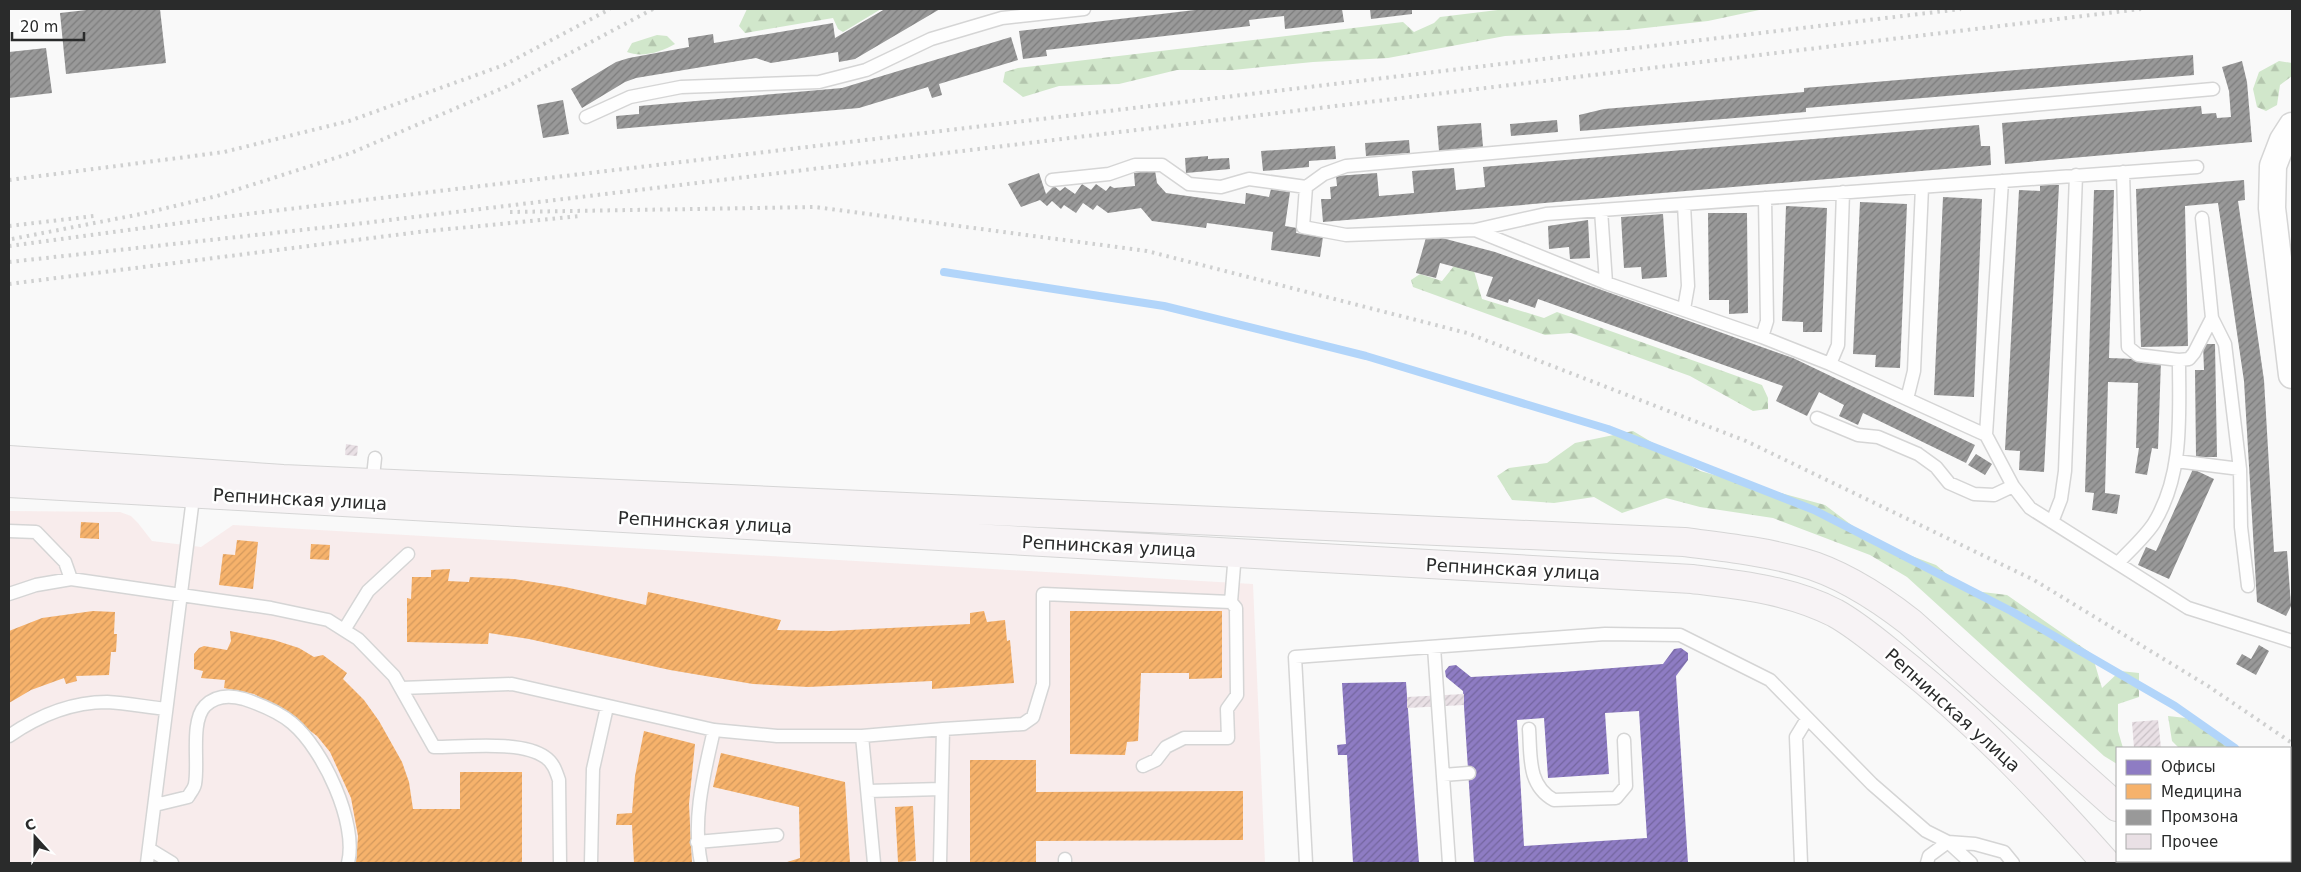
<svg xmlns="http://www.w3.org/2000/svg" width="2301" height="872" viewBox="0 0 2301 872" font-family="'DejaVu Sans',sans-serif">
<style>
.medical{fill:#f8ecec}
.forest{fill:url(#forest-firs)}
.offices{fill:url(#offices-hatch);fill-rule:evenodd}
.health{fill:url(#health-hatch)}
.industry{fill:url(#industry-hatch)}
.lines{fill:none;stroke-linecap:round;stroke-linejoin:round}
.stream{stroke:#b2d5fa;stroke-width:8}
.building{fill:url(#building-hatch)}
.lane-casing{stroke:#d5d5d5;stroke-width:15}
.street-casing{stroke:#d5d5d5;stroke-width:29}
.secondary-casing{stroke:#d5d5d5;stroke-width:30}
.lane{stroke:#fefefe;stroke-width:12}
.street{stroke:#fefefe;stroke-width:26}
.secondary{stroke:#f7f3f5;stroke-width:28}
.rail{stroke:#cfd0d0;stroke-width:4;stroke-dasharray:2.5 5;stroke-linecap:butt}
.labels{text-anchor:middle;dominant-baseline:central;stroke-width:5;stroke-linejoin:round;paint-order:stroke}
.street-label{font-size:18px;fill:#2a2b2b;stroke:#fff}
</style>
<defs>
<pattern id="forest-firs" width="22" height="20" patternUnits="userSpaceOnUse" patternTransform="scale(1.25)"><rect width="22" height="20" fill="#d1e7cb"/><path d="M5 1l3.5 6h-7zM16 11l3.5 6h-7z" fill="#b4c6ae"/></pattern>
<pattern id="offices-hatch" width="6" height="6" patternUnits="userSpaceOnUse" patternTransform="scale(1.25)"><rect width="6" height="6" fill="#8e7cc3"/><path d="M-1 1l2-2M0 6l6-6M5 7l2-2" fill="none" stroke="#74669f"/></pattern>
<pattern id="health-hatch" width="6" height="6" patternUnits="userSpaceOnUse" patternTransform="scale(1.25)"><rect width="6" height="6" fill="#f6b26b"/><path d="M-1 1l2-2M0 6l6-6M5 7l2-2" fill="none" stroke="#d3995d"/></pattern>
<pattern id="industry-hatch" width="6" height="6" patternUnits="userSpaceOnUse" patternTransform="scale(1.25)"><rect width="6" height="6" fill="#999"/><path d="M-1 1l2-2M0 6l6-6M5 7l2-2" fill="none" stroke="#7d7d7d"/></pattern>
<pattern id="building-hatch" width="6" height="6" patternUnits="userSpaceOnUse" patternTransform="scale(1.25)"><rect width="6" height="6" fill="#e9e0e5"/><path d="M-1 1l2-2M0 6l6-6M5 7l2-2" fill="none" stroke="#c8c0c5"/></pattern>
</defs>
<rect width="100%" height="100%" fill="#f9f9f9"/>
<!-- medical -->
<path class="medical" d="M9,511l111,1 11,4 7,7 14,18 49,6 32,-22 1020,59 12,279h-1256z"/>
<!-- forest -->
<path class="forest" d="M747,9h134l-38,23 -5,-3 -5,-11 -88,15 -6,-7z
M1506,9h258l-56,12 -81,9 -122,6 -117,22 -75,4 -80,8h-56l-58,14 -60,2 -36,11 -20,-15 2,-10 13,-4 385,-46 11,10 20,-9 6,-6z
M657,35l10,1 8,8c-13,8 -34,14 -48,8l5,-9z
M2279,61l13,2v13l-12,9 -3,20 -11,6 -9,-4 -4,-18 6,-17z
M1454,266l20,5 8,28 62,19 13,-6 205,73 6,13v11l-15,2 -63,-35 -119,-43 -26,2 -132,-48 -2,-7 9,-6 22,7z
M1633,431l67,40 125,34 49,37 62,23 30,25 41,5 85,59 10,34 18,-17 19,2v24l-21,7v27l5,17h-6v16l-13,-8 -197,-179 -37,-22 -97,-37 -73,-11 -34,-9 -44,15 -28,-16 -40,6 -42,-3 -15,-24 12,-8 38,-5 28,-20z
M2168,716l18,2 50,30h-57l-7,-7z"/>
<!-- offices -->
<path class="offices" d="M1681,648l7,5v7l-12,16 12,187h-214l-11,-172 -17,-14 -1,-6 4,-5 7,-1 15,12 92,-5 100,-8 11,-15zM1639,711l8,127 -123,8 -7,-126 27,-2 4,60 61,-4 -4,-61z
M1406,682l13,181h-66l-6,-108h-9l-1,-10 9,-1 -4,-61z"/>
<!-- health -->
<path class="health" d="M81,522l18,1v16l-19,-1z
M237,540l21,2 -5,47 -34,-4 4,-31 12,1z
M311,544l19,1 -1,15 -19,-1z
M450,569l-2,12 21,1 1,-5 44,2 51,8 81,18 2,-13 133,28 -4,10 53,1 140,-7v-11l14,-2 3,11 18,-2 2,21 3,-1 4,43 -82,6v-8l-124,6 -55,-3 -83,-14 -141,-31 -40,-6 -1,11 -81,-2v-44l4,1 1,-22h19v-7z
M93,611l22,1 -1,22h3l-1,18h-5l-2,23 -33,1 1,5 -11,3 -2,-6 -33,12 -22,13v-72l33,-13z
M1070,611h152v67l-33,1v-6h-48l-3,68 -11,1 -2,13 -55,-1z
M230,631l44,9 25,8 15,9 9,-2 24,18 -4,6 21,21 15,21 23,41 7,20 4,27h47v-37h62v91h-166l2,-27 -7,-38 -21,-46 -13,-16 -37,-28 -26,-14 -30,-6 1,-8 -24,-2 2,-7 -9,-2v-15l5,-6 5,-2 23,4 4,-9z
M644,731l51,13 -6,60 3,59h-58l-2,-38h-16l1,-11 15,-1 3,-37z
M721,753l124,29 5,81h-66l16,-5 -1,-51 -86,-20z
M970,760h66v32l207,-1v49l-207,1v22h-66z
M913,806l3,55 -18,1 -3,-55z"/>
<!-- industry -->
<path class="industry" d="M95,9h65l6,54 -100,11 -6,-61z
M885,9h55l-85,50 -16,3 -1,-10 -67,11 -15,-5 -120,20 -11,4 -43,26 -11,-19 45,-27 13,-4 60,-11 -1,-9 25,-4 1,9 119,-20 2,15z
M1203,9h139l2,13 -59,7 -1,-13 -35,4 1,6 -204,24 1,6 -24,3 -4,-28z
M1370,9h42v5l-41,5z
M1011,37l7,23 -79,24 3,11 -10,3 -4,-11 -69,21 -242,21 -1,-13 23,-2v-8l203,-18z
M46,48l6,45 -43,5v-46z
M2193,55l1,20 -388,33v4l-226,19 -1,-16 25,-6 200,-17v-4z
M2242,61l5,21 5,60 -247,22 -3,-41 199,-17 1,8 14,-1 1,5 14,-1 -2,-26 -7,-24z
M563,100l6,34 -26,4 -6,-33z
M1557,120l1,12 -47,4 -1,-12z
M1481,123l2,24 -44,4 -2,-25z
M1979,125l2,21h9l1,19 -668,57 -2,-23h10l-1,-12 7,-1 -1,-10 41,-3 2,23 35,-3 -2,-22 42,-3 2,22 29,-3 -2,-20z
M1409,140l1,13 -44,3 -1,-13z
M1335,146l1,13 -27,2v6l-46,4 -2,-20z
M1208,156v3l21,-1 1,11 -44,4 -1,-15z
M1155,170l2,13 9,10 79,11 1,-11 23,4 2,-8 19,3 -5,34 12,2 -1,5 27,4 -3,20 -49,-7 2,-18 -66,-9 -1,5 -54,-7 -11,-13 -33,5 -11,-8 -4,5 -10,-7 -7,10 -12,-8 -3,4 -9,-8 -5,5 -7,-6 -19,7 -13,-23 31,-11 7,21 8,-8 6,5 5,-4 10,7 7,-10 9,6 5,-6 10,7 4,-5 4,2 21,-2 -1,-13z
M2244,180l1,20 -7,1 26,179 10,172 13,-1 4,55 -5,10 -29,-14 -13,-221 -26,-178 -33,3 3,140 -47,1 -5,-158z
M2040,184l19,1 -15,287 -25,-2 1,-19 -15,-1 14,-260 21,1z
M2094,190h20l-5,168 52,2 -3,89 -6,-1 -5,27 -12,-2 4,-25h-3l2,-65 -30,-1 -3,111 15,2 -3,19 -25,-4 2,-17 -9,-1z
M1943,197l39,2 -8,198 -40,-2z
M1860,202l47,2 -7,164 -25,-1 1,-12 -23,-1z
M1786,206l41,2 -5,124h-19v-10l-21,-1z
M1708,213h39l1,100 -19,1v-14h-20z
M1663,214l4,63 -25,2 -1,-12 -17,1 -3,-51z
M1588,220l2,38 -20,1 -1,-12 -20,2 -1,-23z
M1427,234l68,18 298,106 182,87 -9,18 -103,-50 -5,12 -19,-9 5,-11 -25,-13 -12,24 -31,-15 7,-15 -245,-87 -3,9 -26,-9 -1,4 -22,-7 7,-19 -53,-14 -4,15 -20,-5z
M2203,344h12l2,113h-21l-1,-87h9z
M1976,454l16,10 -7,11 -17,-10z
M2193,469l21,10 -45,100 -31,-14 8,-18 10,4z
M2259,645l10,6 -13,24 -20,-11 6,-10 9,5z"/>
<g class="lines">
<!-- stream -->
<path class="stream" d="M944,272l220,34 202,50 242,73 206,81 197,101 164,95 60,42
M2290,786l2,2"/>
</g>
<!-- building -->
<path class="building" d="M346,444l12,2 -1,10 -12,-1z
M1464,694v11l-57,3v-11z
M2158,720l3,28h-27l-2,-26z"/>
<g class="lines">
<!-- lane casing -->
<g class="lane-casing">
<path id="lane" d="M586,117l44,-20 51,-10 138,-5 47,-12 65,-31 71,-21 82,-9
M1052,180l57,-6 26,-9h27l27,19 32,3 28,-8 57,8 -3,40 43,8 129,-5 131,53 156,54 68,27 156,71 27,51 17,22 158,100 104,33
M1306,187l18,-13 22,-8 867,-77
M1601,210l5,73
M2202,218l10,100 13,26 15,125 1,58 7,59
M1475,230l71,-16 651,-47
M1684,309l4,-23 -4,-82
M1762,337l5,-16 -2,-123
M2179,360l10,-1 5,-6 18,-35
M1830,364l8,-19 5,-153
M1907,399l7,-28 8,-184
M1817,418l41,17 20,2 40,17 18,13 13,16 25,11 20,1 19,-9
M1986,435l16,-254
M2176,461l64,8
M372,486l3,-28
M2052,522l9,-23 4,-28 11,-296
M9,531l27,1 29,30 6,17 200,29 57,12 30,19 36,37 40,71c29,0 88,-7 111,10 8,5 11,14 14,23l1,83
M2118,563c12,-13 27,-26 36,-40 30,-49 25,-108 25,-163l-41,-5 -10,-8 -5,-175
M9,594l27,-9 35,-6
M1231,602l4,-49
M344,630l24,-39 40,-37
M1434,647l15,216
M401,688l111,-4 202,46 63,6h85l81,-7 -3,134
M943,729l80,-5 10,-7 10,-33v-90l188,8 5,6 1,87 -10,14 1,29h-44l-18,9 -10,13 -13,6
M1529,729c2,27 -2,56 25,71l62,-2 10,-12 -2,-46
M9,736c29,-20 62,-34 98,-34 19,1 40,5 59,7
M862,736l12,127
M1443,775l26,-2
M868,791l73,-2
M155,805l33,-8c2,-4 6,-8 7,-13 4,-21 -5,-62 10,-78 11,-11 25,-11 39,-7 15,5 35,13 48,24 31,26 66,100 56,140
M697,842l80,-7
M149,849l23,14
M147,863l47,-373
M591,863l2,-94 14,-62
M701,863c-9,-44 3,-89 13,-133
M1065,863v-4
M1306,863l-11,-206 310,-23 75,1 90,45 102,104 54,47 22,11 23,21
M1801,863l-5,-126 11,-18
M1927,863l2,-7 19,-14 27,2 29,8 9,11"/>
</g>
<!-- street casing -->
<g class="street-casing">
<path id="street" d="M2292,126l-9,14 -10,26 -1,42 20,167"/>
</g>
<!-- secondary casing -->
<g class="secondary-casing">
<path id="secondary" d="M9,460l274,19 1401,63c39,5 78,9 117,20 40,11 77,35 109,60l207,185
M9,483l1683,96c49,6 98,11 143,34 22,12 44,31 64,47 76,60 143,131 207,203
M2204,861l5,2"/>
</g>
<!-- lane -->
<use href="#lane" class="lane"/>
<!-- street -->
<use href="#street" class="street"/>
<!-- secondary -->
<use href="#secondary" class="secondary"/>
<!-- rail -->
<path class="rail" d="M9,180l215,-28 125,-31 155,-56 106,-56
M510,212l305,-5 332,44 320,82 279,108 288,139 174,106 84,57
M9,226l85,-10
M12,239l129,-25 76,-18 134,-43 159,-68 143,-76
M9,246l238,-32 1714,-205
M9,262l347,-38 1785,-215
M9,284l410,-52 161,-16"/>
</g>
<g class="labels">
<!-- street labels -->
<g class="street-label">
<text transform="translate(300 499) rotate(3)">Репнинская улица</text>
<text transform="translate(705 522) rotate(3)">Репнинская улица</text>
<text transform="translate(1109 546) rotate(3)">Репнинская улица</text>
<text transform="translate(1513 569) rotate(3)">Репнинская улица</text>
<text transform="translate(1953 710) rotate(42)">Репнинская улица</text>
</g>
</g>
<!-- border -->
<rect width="2301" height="872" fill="none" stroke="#2a2b2b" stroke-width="20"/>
<!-- legend -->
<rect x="2116" y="747" width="175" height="115" fill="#ffffff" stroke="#aaaaaa"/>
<rect x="2126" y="760" width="25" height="15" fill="#8e7cc3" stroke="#aaaaaa"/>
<text x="2161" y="772" font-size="15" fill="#2a2b2b">Офисы</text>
<rect x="2126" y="784" width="25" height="15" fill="#f6b26b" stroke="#aaaaaa"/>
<text x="2161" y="797" font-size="15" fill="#2a2b2b">Медицина</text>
<rect x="2126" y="810" width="25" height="15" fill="#999999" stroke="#aaaaaa"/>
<text x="2161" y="822" font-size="15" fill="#2a2b2b">Промзона</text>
<rect x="2126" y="834" width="25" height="15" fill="#e9e0e5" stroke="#aaaaaa"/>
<text x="2161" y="847" font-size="15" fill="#2a2b2b">Прочее</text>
<!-- north arrow -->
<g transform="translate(35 837) rotate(339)" stroke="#ffffff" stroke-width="4" paint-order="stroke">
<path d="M0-4L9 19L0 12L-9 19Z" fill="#2a2b2b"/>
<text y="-8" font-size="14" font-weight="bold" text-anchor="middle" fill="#2a2b2b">С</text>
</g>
<!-- scale -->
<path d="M12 32v8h72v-8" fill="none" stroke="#2a2b2b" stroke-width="2.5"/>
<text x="20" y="32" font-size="15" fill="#2a2b2b" stroke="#ffffff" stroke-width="4" paint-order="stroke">20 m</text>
</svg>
